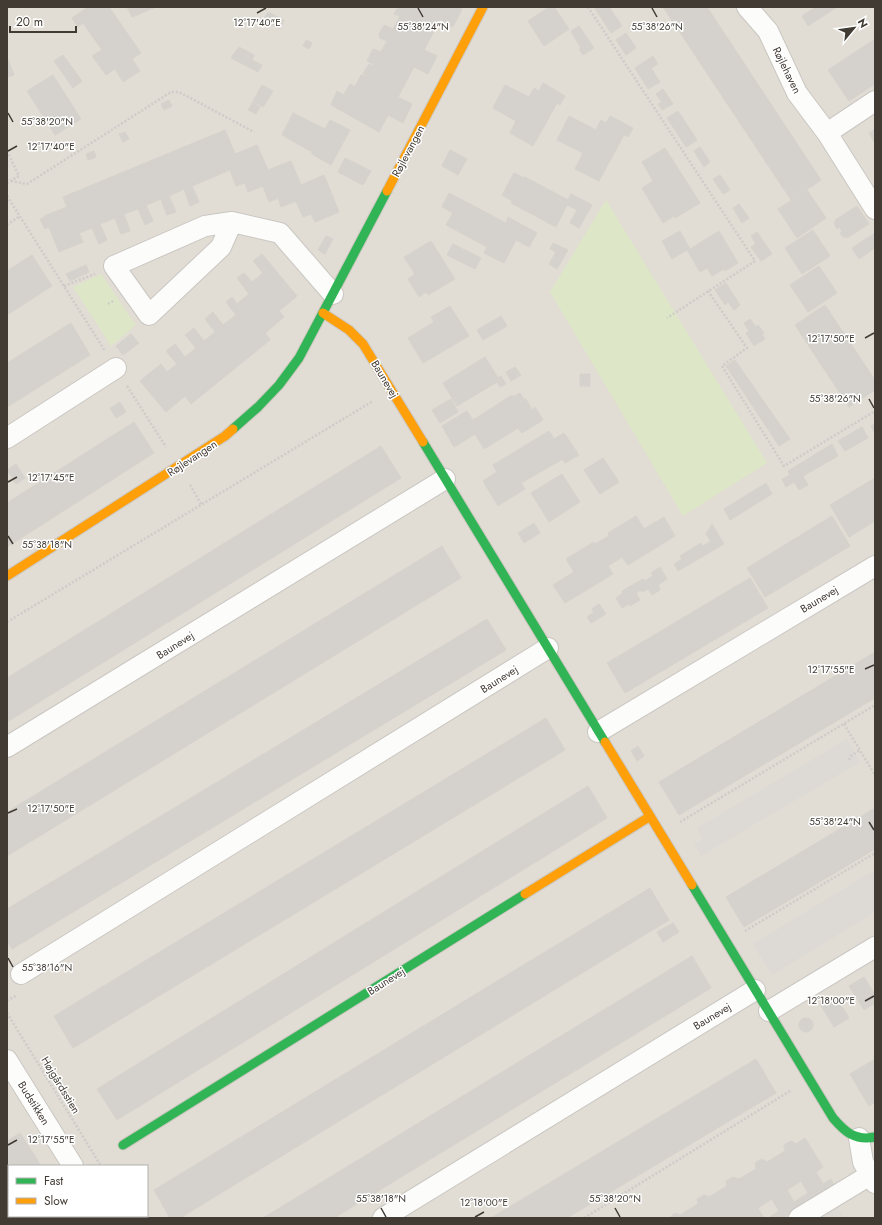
<svg xmlns="http://www.w3.org/2000/svg" width="882" height="1225" viewBox="0 0 882 1225" font-family="Jost,sans-serif">
<style>
.residential{fill:#e1dcd4;fill-rule:evenodd}
.green{fill:#dde7c7}
.parking{fill:#dddad6}
.building{fill:#d5d2cd;stroke:#d6d2cc;fill-rule:evenodd}
.lines{fill:none;stroke-linecap:round;stroke-linejoin:round}
.street-casing{stroke:#cac7c2;stroke-width:22}
.fast-casing{stroke:#ccc7be;stroke-width:11}
.slow-casing{stroke:#ccc7be;stroke-width:11}
.path{stroke:#ceccc9;stroke-width:2.5;stroke-dasharray:2 2;stroke-linecap:butt}
.street{stroke:#fcfcfb;stroke-width:20}
.fast{stroke:#30b455;stroke-width:9}
.slow{stroke:#ff9f0a;stroke-width:9}
.ticks{fill:none;stroke:#423b34;stroke-width:1.5}
.labels{text-anchor:middle;dominant-baseline:central;stroke-width:3;stroke-linejoin:round;paint-order:stroke}
.street-label{font-size:11px;fill:#423b34;stroke:#fff}
.ticks-label{font-size:10px;text-anchor:middle;fill:#423b34;stroke:#fff;stroke-width:3;stroke-linejoin:round;paint-order:stroke}
</style>
<rect width="100%" height="100%" fill="#eeebe6"/>
<!-- residential -->
<path class="residential" d="M7,7h868v1211h-868zM9,1166h138v50h-138z"/>
<!-- green -->
<path class="green" d="M606,200l161,263 -84,53 -133,-224z
M101,274l35,51 -25,21 -38,-59z"/>
<!-- parking -->
<path class="parking" d="M847,739l13,23 -159,94 -7,-12 9,-5 -6,-11z
M875,870v42l-103,63 -19,-31z
M830,1197l14,21h-48z"/>
<!-- building -->
<path class="building" d="M88,7h21l32,46 -9,6 8,12 -17,11 -8,-13 -9,6 -14,-19 10,-6 -19,-27 -5,4 -6,-9z
M127,7h29l-24,10z
M398,7h61l3,2 -9,18 -13,-7 -16,30 13,6 -9,18 -14,-7 -16,30 14,7 -9,19 -15,-8 -9,17 -48,-27 6,-14 12,7 -5,-4 6,-10 5,3 6,-12 5,2 1,-1 -4,-2 6,-10 3,2 1,-2 -6,-3 6,-12 8,3 6,-11 -7,-3 -1,-4 5,-9 9,4 7,-13 -6,-2z
M549,7h5l15,22 -25,17 -16,-25z
M594,7h15l13,19 -11,7z
M663,7h44l114,173 -30,20z
M816,7h21l-29,19 -6,-10z
M268,12l16,8 -4,9 -17,-8z
M579,26l15,22 -11,7 -4,-6 2,-1 -10,-17z
M626,33l10,15 -10,7 -10,-15z
M875,39v45l-26,17 -21,-31z
M306,40l6,3 -3,6 -6,-3z
M239,47l15,8 -2,5 10,5 -4,7 -27,-14z
M63,55l19,26 -9,7 -19,-27z
M653,56l5,8 -7,4 9,14 -12,7 -13,-21z
M7,57l7,18 -7,2z
M53,75l28,44 -26,16 -28,-44z
M543,83l22,13 -5,9 -3,-2 -24,43 -23,-13 6,-12 -23,-13 12,-23 24,12 5,-9 5,3z
M262,85l11,6 -10,16 -10,-6z
M663,89l10,15 -11,6 -4,-6 4,-2 -6,-8z
M169,100l3,6 -8,4 -3,-6z
M253,102l7,5 -4,7 -8,-4z
M678,111l19,29 -11,7 -19,-29z
M293,113l32,16 5,-9 20,10 -19,35 -19,-11v-2l-30,-17z
M569,116l27,14 5,-10 5,3 4,-7 23,12 -5,9 -4,-2 -25,46 -24,-12 8,-16 -26,-13z
M875,129v12l-1,1 -5,-9z
M225,130l10,24 22,-9 11,25 23,-9 10,24 23,-10 15,37 -24,10 -4,-8 -8,3 -7,-16 -15,6 -3,-9 -9,4 -6,-16 -15,6 -3,-9 -9,3 -6,-16 -38,16 7,16 -9,4 -6,-17 -15,7 7,16 -9,3 -6,-16 -15,6 7,16 -8,4 -7,-16 -14,5 6,17 -9,3 -6,-16 -15,6 7,16 -8,4 -7,-16 -13,5 4,9 -24,10 -10,-25 -4,2 -5,-10 4,-1v-2l23,-9 -4,-10z
M125,132l4,7 -6,3 -4,-8z
M700,147l10,15 -6,5 -10,-16z
M665,148l35,55 -25,15 -1,-2 -11,7 -21,-35 11,-7 -11,-19z
M450,150l17,9 -9,16 -16,-9z
M94,151l2,6 -8,3 -2,-6z
M345,158l26,13 -8,14 -25,-13z
M514,173l10,5 1,-1 43,23 3,-6 21,11 -13,23 -9,-5 7,-13 -10,-5 -11,22 -45,-24 1,-2 -10,-6z
M720,175l10,15 -7,4 -10,-15z
M807,190l19,28 -29,20 -19,-29z
M449,193l57,30 2,-6 29,16 -8,14 -13,-7 -12,23 -20,-10 3,-6 -41,-22 7,-12 -11,-6z
M739,204l10,14 -7,5 -9,-15z
M857,206l12,18 -22,14 -1,-2 -2,2 -4,-5 2,-2 -3,-4 -2,2 -3,-6 2,-1 -1,-2z
M813,230l17,26 -28,18 -17,-26z
M680,231l10,18 29,-18 19,32 -13,8 -1,-2 -12,7 -5,-8 -7,4 -13,-22 -15,9 -10,-18z
M757,232l15,22 -11,7 -10,-14 5,-3 -5,-8z
M875,233v15l-16,11 -7,-11z
M326,236l7,3 -8,15 -7,-4z
M431,241l24,38 -27,16 -2,-3 -7,5 -11,-18 7,-5 -11,-17z
M553,243l15,7 -11,19 -8,-5 7,-12 -6,-3z
M453,244l28,14 -6,11 -28,-14z
M262,254l35,42 -18,15 5,6 -19,16 5,7 -79,64 -6,-8 -19,16 -26,-31 21,-17 6,8 10,-8 -11,-13 9,-7 10,13 11,-9 -11,-13 9,-7 10,13 11,-9 -10,-13 8,-7 10,13 13,-10 -10,-13 6,-5 5,7 12,-10 -12,-16 7,-5 8,9 11,-9 -10,-12z
M32,255l20,31 -45,29v-44z
M86,265l3,7 -19,9 -4,-7z
M819,266l18,27 -29,19 -18,-27z
M726,283l14,22 -6,5 -6,-8 -3,3 -10,-15z
M825,305l50,75v10l-26,17 -54,-82z
M450,306l19,30 -46,27 -15,-25 26,-16 -3,-5z
M501,316l6,10 -24,14 -6,-10z
M750,319l6,8 2,-2 6,8 -2,1 3,5 -11,7 -8,-13 3,-2 -5,-8z
M71,323l19,32 -83,52v-44z
M131,334l8,9 -16,12 -7,-9z
M485,357l13,21 3,-2 5,8 -6,3 -3,-5 -40,24 -14,-23z
M735,360l55,79 -11,7 -53,-80z
M515,367l6,8 -10,6 -5,-9z
M580,374h10v12h-10z
M520,393l4,6 -7,4 -4,-6z
M512,395l5,8 9,-4 6,11 3,-3 8,13 -21,13 -4,-5 -34,21 -9,-15 -21,13 -12,-21 25,-15 6,9z
M451,399l7,13 -18,11 -8,-13z
M120,402l6,10 -10,6 -6,-10z
M134,422l20,31 -147,94v-44z
M875,424v10l-4,-8z
M862,427l6,11 -23,13 -7,-10z
M549,431l5,8 10,-6 15,22 -14,8 -2,-4 -42,24 4,6 -27,17 -15,-25 14,-9 -4,-7z
M832,444l6,12 -35,20 5,9 -9,5 -5,-8 -8,5 -4,-8 8,-4 -2,-4z
M381,446l20,32 -394,244v-44z
M603,458l16,24 -19,12 -16,-24z
M16,464l9,14 -9,6 -9,-14z
M562,474l18,28 -31,20 -18,-29z
M875,478v43l-26,16 -19,-32z
M766,483l6,11 -42,26 -6,-11z
M636,516l8,13 20,-12 11,19 -47,29 -6,-8 -14,9 5,8 -48,29 -12,-18 21,-13 -8,-13 28,-17 1,2 14,-8 -1,-3z
M832,516l18,30 -85,51 -18,-29z
M534,523l6,10 -16,10 -6,-10z
M712,524l12,20 -46,27 -4,-7 8,-5 -2,-3 21,-13 2,3 8,-5 -5,-7z
M442,546l19,32 -454,278v-44z
M660,567l7,12 -9,6 2,5 -8,5 -4,-6 -6,3 -1,-2 -5,3 4,7 -10,6 -1,-2 -7,4 -6,-10 7,-5 -1,-2 21,-12 1,2 9,-5 -2,-3z
M750,578l18,30 -143,85 -18,-30z
M599,604l7,10 -15,9 -4,-6 7,-5 -2,-3z
M487,619l19,31 -494,299 -5,-8v-32z
M875,652v46l-196,117 -20,-33z
M546,718l19,32 -492,298 -19,-32z
M638,746l6,10 -7,5 -6,-10z
M588,786l19,32 -490,302 -20,-31z
M875,808v41l-131,78 -18,-30z
M650,888l19,32 -489,298h-10l-16,-28z
M673,923l6,9 -16,10 -6,-10z
M692,956l19,32 -377,230h-71z
M864,977l11,18v8l-11,7 -15,-24z
M835,995l14,23 -15,9 -14,-23z
M799 1025a7 7 0 1 1 14 0a7 7 0 1 1-14 0Z
M756,1059l20,34 -209,125h-76z
M875,1059v43l-6,4 -19,-32z
M20,1133l20,31 -3,2h-28v18l-2,1v-44z
M805,1138l18,29 -7,5 7,12 8,-5 3,7 -51,32h-15l11,-7 -7,-12 -14,9 6,10 -21,-1 -74,1 6,-5 5,2 18,-11 -1,-5 7,-4 5,2 18,-11 -1,-5 7,-4 6,2 17,-10 -1,-6 7,-4 5,3 18,-11 -1,-6 7,-4 5,3zM801,1181l7,12 -14,9 -7,-12z"/>
<g class="lines">
<!-- street casing -->
<g class="street-casing">
<path id="street" d="M747,7l21,24 29,62 30,40 48,76
M827,133l48,-32
M232,222l-11,25 -72,68 -35,-49 91,-40 27,-4 48,11 53,61
M7,438l109,-70
M598,732l277,-166
M7,747l438,-268
M21,974l527,-326
M769,1011l106,-64
M7,1060l66,106
M859,1138l4,24 12,21
M104,1216l1,2
M7,1218l3,-2
M383,1218l372,-228
M799,1218l71,-43"/>
</g>
<!-- fast casing -->
<g class="fast-casing">
<path id="fast" d="M233,429l25,-22 21,-22 20,-27 88,-167
M423,442l182,300
M692,885l141,233c12,14 22,23 42,19
M123,1145l402,-251"/>
</g>
<!-- slow casing -->
<g class="slow-casing">
<path id="slow" d="M387,191l96,-184
M323,313l26,17 14,14 60,98
M7,576l218,-140 8,-7
M605,742l87,143
M525,894l124,-77"/>
</g>
<!-- path -->
<path class="path" d="M588,7l167,254 -88,57
M7,151l12,25 -12,7
M11,181l16,3 144,-92h8l75,40
M7,196l98,155
M7,225l13,-9
M64,286l31,-12
M708,291l39,57 -25,18 62,100 91,-55
M108,304l5,-3
M127,386l39,61
M190,485l11,19
M7,622l366,-221
M844,724l31,51
M849,760l2,-4 9,-6
M680,822l195,-117
M745,931l130,-78
M7,1001l10,-6
M7,1013l94,153
M131,1216l1,2
M584,1218l206,-127"/>
<!-- street -->
<use href="#street" class="street"/>
<!-- fast -->
<use href="#fast" class="fast"/>
<!-- slow -->
<use href="#slow" class="slow"/>
</g>
<!-- ticks -->
<path class="ticks" d="M418,8l5,9M652,8l5,9M257,13l9,-5M8,113l5,9M8,151l9,-5M865,338l9,-5M869,399l5,9M8,482l9,-5M8,536l5,8M865,669l9,-4M8,813l9,-4M869,822l5,8M8,958l5,9M865,1001l9,-5M8,1145l9,-5M381,1208l5,9M615,1208l5,9M475,1217l9,-5"/>
<g class="labels">
<!-- street labels -->
<g class="street-label">
<text transform="translate(787 70) rotate(64)">Røjlehaven</text>
<text transform="translate(408 151) rotate(-62)">Røjlevangen</text>
<text transform="translate(385 379) rotate(59)">Baunevej</text>
<text transform="translate(192 458) rotate(-33)">Røjlevangen</text>
<text transform="translate(819 599) rotate(-31)">Baunevej</text>
<text transform="translate(175 645) rotate(-32)">Baunevej</text>
<text transform="translate(499 679) rotate(-32)">Baunevej</text>
<text transform="translate(386 981) rotate(-32)">Baunevej</text>
<text transform="translate(712 1016) rotate(-31)">Baunevej</text>
<text transform="translate(61 1085) rotate(59)">Højgårdsstien</text>
<text transform="translate(34 1103) rotate(58)">Budstikken</text>
</g>
</g>
<g class="ticks-label">
<text x="257" y="26">12°17'40"E</text>
<text x="423" y="30">55°38'24"N</text>
<text x="657" y="30">55°38'26"N</text>
<text x="47" y="125">55°38'20"N</text>
<text x="51" y="150">12°17'40"E</text>
<text x="831" y="342">12°17'50"E</text>
<text x="835" y="402">55°38'26"N</text>
<text x="51" y="481">12°17'45"E</text>
<text x="47" y="548">55°38'18"N</text>
<text x="831" y="673">12°17'55"E</text>
<text x="51" y="812">12°17'50"E</text>
<text x="835" y="825">55°38'24"N</text>
<text x="47" y="971">55°38'16"N</text>
<text x="831" y="1004">12°18'00"E</text>
<text x="51" y="1143">12°17'55"E</text>
<text x="381" y="1202">55°38'18"N</text>
<text x="615" y="1202">55°38'20"N</text>
<text x="484" y="1206">12°18'00"E</text>
</g>
<!-- border -->
<rect width="882" height="1225" fill="none" stroke="#423b34" stroke-width="16"/>
<!-- legend -->
<rect x="8" y="1165" width="140" height="52" fill="#ffffff" stroke="#b3b1ae"/>
<rect x="16" y="1178" width="20" height="6" fill="#30b455" stroke="#b3b1ae"/>
<text x="44" y="1185" font-size="12" fill="#423b34">Fast</text>
<rect x="16" y="1198" width="20" height="6" fill="#ff9f0a" stroke="#b3b1ae"/>
<text x="44" y="1205" font-size="12" fill="#423b34">Slow</text>
<!-- north arrow -->
<g transform="translate(854 28) rotate(61)" stroke="#ffffff" stroke-width="3" paint-order="stroke">
<path d="M0-3L7 15L0 10L-7 15Z" fill="#423b34"/>
<text y="-6" font-size="11" font-weight="bold" text-anchor="middle" fill="#423b34">N</text>
</g>
<!-- scale -->
<path d="M10 26v6h66v-6" fill="none" stroke="#423b34" stroke-width="2"/>
<text x="16" y="26" font-size="12" fill="#423b34" stroke="#ffffff" stroke-width="3" paint-order="stroke">20 m</text>
</svg>
